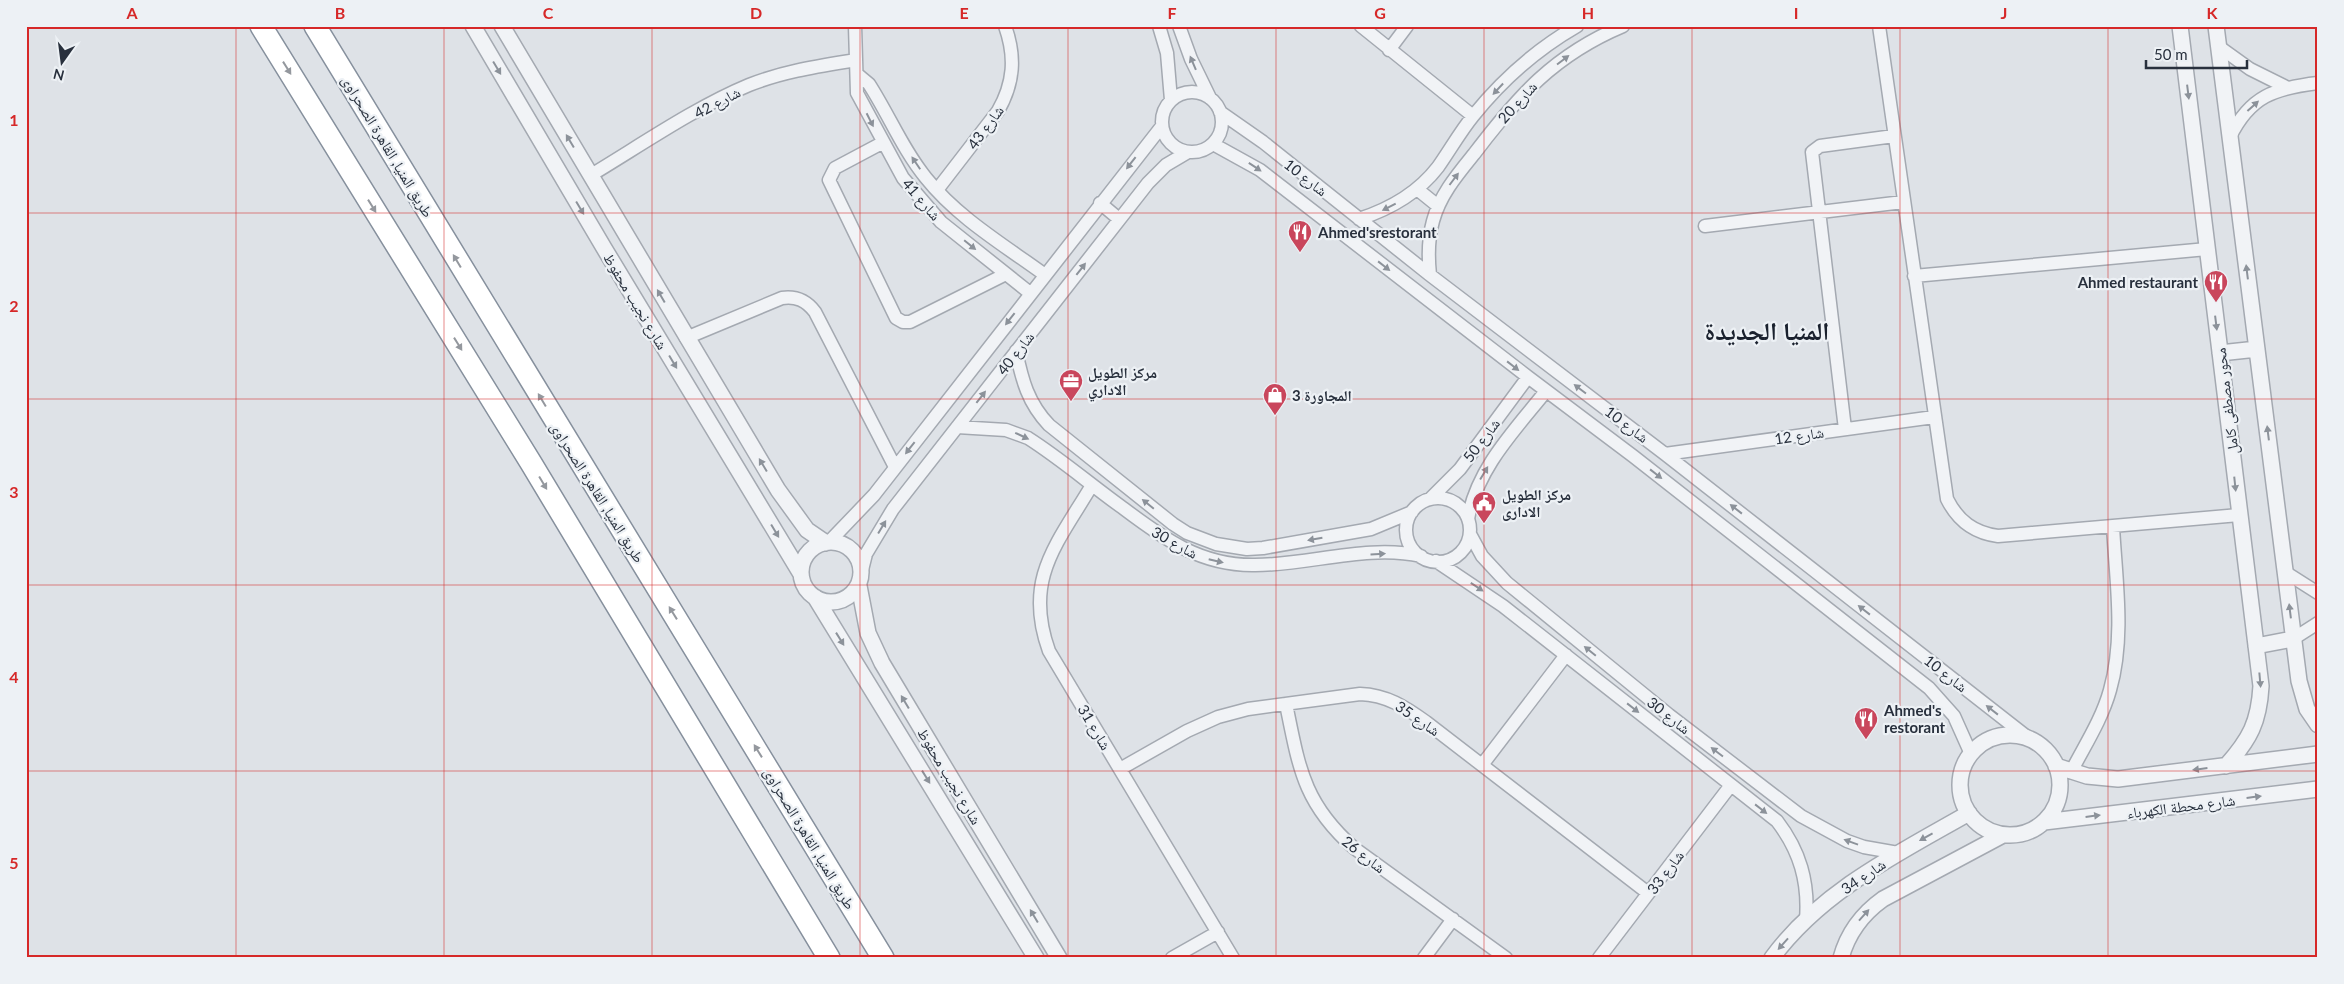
<svg xmlns="http://www.w3.org/2000/svg" width="2344" height="984" viewBox="0 0 2344 984" font-family="Lato,'Noto Naskh Arabic',sans-serif">
<style>
.lines{fill:none;stroke-linecap:round;stroke-linejoin:round}
.minor-casing{stroke:#a4a9b1;stroke-width:15}
.tertiary-casing{stroke:#a4a9b1;stroke-width:18}
.trunk-casing{stroke:#86909d;stroke-width:24}
.minor{stroke:#f1f3f6;stroke-width:12}
.tertiary{stroke:#f1f3f6;stroke-width:15}
.trunk{stroke:#fff;stroke-width:21}
.oneway{fill:#8c929a}
.oneway2{fill:#94989e}
.grid{fill:none;stroke:#d62828;stroke-width:1;stroke-opacity:0.55}
.labels{text-anchor:middle;dominant-baseline:central;stroke-width:4.5;stroke-linejoin:round;paint-order:stroke}
.street-label{font-size:15px;fill:#28303d;stroke:#edf1f5}
.poi-label{font-size:15px;font-weight:bold;fill:#28303d;stroke:#edf1f5;text-anchor:start}
.town-label{font-size:25px;font-weight:bold;fill:#1a212e;stroke:#edf1f5}
.neatline{fill:none;stroke:#d62828;stroke-width:2}
.grid-label{font-size:16px;text-anchor:middle;font-weight:bold;fill:#d62828}
</style>
<rect width="100%" height="100%" fill="#dee2e7"/>
<g class="lines">
<!-- minor casing -->
<g class="minor-casing">
<path id="minor" d="M855,26l2,67 46,85 38,44 89,71
M1159,26l8,27 4,47
M1179,26l12,33 19,39
M1361,26l112,90
M1879,26l68,473c11,22 27,34 51,37l241,-21
M2218,46l32,23 36,18
M1389,50l18,-24
M857,74l12,10c20,31 34,66 57,94 32,40 78,67 119,97
M1162 122a30 30 0 1 1 60 0a30 30 0 1 1-60 0Z
M1220,112l43,30 167,133 235,179 366,286
M2230,137c20,-41 45,-49 88,-54
M882,143l-47,25 -6,12 67,138 7,4h7l96,-48
M1213,144l47,26 268,207 105,79 296,232 25,28 17,38
M591,175c50,-30 105,-68 158,-90 35,-14 71,-19 107,-25
M1417,189l21,17
M937,190l61,-79c16,-28 18,-54 7,-85
M1100,203l19,16
M1359,219c31,-10 59,-26 79,-52 12,-17 22,-35 35,-51 29,-36 64,-67 104,-90
M1705,226l198,-24
M1430,275c-2,-18 -2,-36 3,-54 7,-26 24,-46 41,-67 44,-58 80,-99 149,-128
M1914,276l293,-27
M686,338l96,-40c14,-2 24,2 33,14l80,155
M1016,351c6,29 12,52 33,74l124,99 14,9 29,11 31,5 16,-1 108,-19 41,-17
M957,427l49,3 22,8c33,21 63,47 95,70 41,31 78,58 132,57 54,0 113,-21 166,-9
M1845,429l-33,-277 8,-6 74,-10
M1665,454l269,-37
M1092,485c-35,59 -69,94 -43,166l184,307
M1406 530a32 32 0 1 1 64 0a32 32 0 1 1-64 0Z
M1430,499l30,-30 68,-92
M1468,519c9,-51 47,-89 78,-128
M1470,534l12,22 25,27 162,132 132,101 46,25 17,6 34,6
M829,542l45,-47 288,-369
M1436,561l67,45 274,215c23,30 32,61 29,99
M862,570l4,-16 27,-45 255,-326 18,-18 22,-13
M2285,572l33,21
M2293,639l25,-16
M1286,704c13,63 17,99 68,144l152,110
M1482,765l84,-110
M1120,769l67,-38 31,-14 30,-8 112,-15c27,1 45,13 66,28l222,171
M2071,772c14,-27 31,-53 39,-82 15,-53 6,-109 3,-163
M1172,958l46,-26
M1424,958l29,-39
M1599,958l132,-173"/>
</g>
<!-- tertiary casing -->
<g class="tertiary-casing">
<path id="tertiary" d="M473,26l131,222 197,326
M502,26l276,464 29,40 19,13
M2180,26l81,660c-2,36 -11,53 -35,80
M2216,26l83,655 8,28 11,16
M2220,353l37,-4
M801 572a30 30 0 1 1 60 0a30 30 0 1 1-60 0Z
M859,586l9,47 14,30 177,295
M815,597l221,361
M2256,646l37,-7
M1960 785a50 50 0 1 1 100 0a50 50 0 1 1-100 0Z
M2056,766l31,10 31,3 200,-25
M2044,822l274,-33
M1772,958c49,-67 127,-105 197,-145
M1841,958c7,-26 21,-44 42,-59l120,-64"/>
</g>
<!-- trunk casing -->
<g class="trunk-casing">
<path id="trunk" d="M261,26l270,437 298,495
M315,26l568,932"/>
</g>
<!-- minor -->
<use href="#minor" class="minor"/>
<!-- tertiary -->
<use href="#tertiary" class="tertiary"/>
<!-- trunk -->
<use href="#trunk" class="trunk"/>
</g>
<!-- one-way arrows -->
<defs><path id="oneway-solid" d="M-6-.8H1V-3.2L6.5 0L1 3.2V.8H-6Z" transform="scale(1.25)"/></defs>
<g class="oneway">
<use href="#oneway-solid" transform="translate(1563 60) rotate(-37)"/>
<use href="#oneway-solid" transform="translate(1193 63) rotate(-113)"/>
<use href="#oneway-solid" transform="translate(497 68) rotate(59)"/>
<use href="#oneway-solid" transform="translate(1498 89) rotate(133)"/>
<use href="#oneway-solid" transform="translate(2188 92) rotate(83)"/>
<use href="#oneway-solid" transform="translate(2253 106) rotate(-42)"/>
<use href="#oneway-solid" transform="translate(870 120) rotate(63)"/>
<use href="#oneway-solid" transform="translate(570 141) rotate(-121)"/>
<use href="#oneway-solid" transform="translate(916 163) rotate(-124)"/>
<use href="#oneway-solid" transform="translate(1131 163) rotate(128)"/>
<use href="#oneway-solid" transform="translate(1255 167) rotate(34)"/>
<use href="#oneway-solid" transform="translate(1454 179) rotate(-53)"/>
<use href="#oneway-solid" transform="translate(1389 207) rotate(153)"/>
<use href="#oneway-solid" transform="translate(580 208) rotate(59)"/>
<use href="#oneway-solid" transform="translate(970 245) rotate(39)"/>
<use href="#oneway-solid" transform="translate(1384 266) rotate(38)"/>
<use href="#oneway-solid" transform="translate(1081 269) rotate(-52)"/>
<use href="#oneway-solid" transform="translate(2247 272) rotate(-97)"/>
<use href="#oneway-solid" transform="translate(661 296) rotate(-120)"/>
<use href="#oneway-solid" transform="translate(1010 319) rotate(128)"/>
<use href="#oneway-solid" transform="translate(2216 323) rotate(83)"/>
<use href="#oneway-solid" transform="translate(673 362) rotate(59)"/>
<use href="#oneway-solid" transform="translate(1513 366) rotate(38)"/>
<use href="#oneway-solid" transform="translate(1580 389) rotate(-143)"/>
<use href="#oneway-solid" transform="translate(981 397) rotate(-52)"/>
<use href="#oneway-solid" transform="translate(2268 433) rotate(-97)"/>
<use href="#oneway-solid" transform="translate(1022 436) rotate(25)"/>
<use href="#oneway-solid" transform="translate(910 448) rotate(128)"/>
<use href="#oneway-solid" transform="translate(763 465) rotate(-121)"/>
<use href="#oneway-solid" transform="translate(1484 473) rotate(-59)"/>
<use href="#oneway-solid" transform="translate(1656 474) rotate(38)"/>
<use href="#oneway-solid" transform="translate(2235 484) rotate(84)"/>
<use href="#oneway-solid" transform="translate(1148 504) rotate(-141)"/>
<use href="#oneway-solid" transform="translate(1736 509) rotate(-142)"/>
<use href="#oneway-solid" transform="translate(882 527) rotate(-59)"/>
<use href="#oneway-solid" transform="translate(775 531) rotate(59)"/>
<use href="#oneway-solid" transform="translate(1315 539) rotate(170)"/>
<use href="#oneway-solid" transform="translate(1378 554) rotate(-4)"/>
<use href="#oneway-solid" transform="translate(1216 561) rotate(13)"/>
<use href="#oneway-solid" transform="translate(1477 587) rotate(34)"/>
<use href="#oneway-solid" transform="translate(1864 610) rotate(-142)"/>
<use href="#oneway-solid" transform="translate(2290 611) rotate(-97)"/>
<use href="#oneway-solid" transform="translate(840 639) rotate(58)"/>
<use href="#oneway-solid" transform="translate(1590 651) rotate(-141)"/>
<use href="#oneway-solid" transform="translate(2260 680) rotate(85)"/>
<use href="#oneway-solid" transform="translate(905 702) rotate(-121)"/>
<use href="#oneway-solid" transform="translate(1633 708) rotate(38)"/>
<use href="#oneway-solid" transform="translate(1992 710) rotate(-142)"/>
<use href="#oneway-solid" transform="translate(1717 752) rotate(-143)"/>
<use href="#oneway-solid" transform="translate(2200 769) rotate(173)"/>
<use href="#oneway-solid" transform="translate(926 777) rotate(58)"/>
<use href="#oneway-solid" transform="translate(2254 797) rotate(-7)"/>
<use href="#oneway-solid" transform="translate(1761 809) rotate(38)"/>
<use href="#oneway-solid" transform="translate(2093 816) rotate(-7)"/>
<use href="#oneway-solid" transform="translate(1926 837) rotate(151)"/>
<use href="#oneway-solid" transform="translate(1851 842) rotate(-160)"/>
<use href="#oneway-solid" transform="translate(1864 915) rotate(-48)"/>
<use href="#oneway-solid" transform="translate(1034 916) rotate(-121)"/>
<use href="#oneway-solid" transform="translate(1783 944) rotate(132)"/>
</g>
<g class="oneway2">
<use href="#oneway-solid" transform="translate(287 68) rotate(58)"/>
<use href="#oneway-solid" transform="translate(372 206) rotate(58)"/>
<use href="#oneway-solid" transform="translate(457 261) rotate(-121)"/>
<use href="#oneway-solid" transform="translate(458 344) rotate(58)"/>
<use href="#oneway-solid" transform="translate(542 400) rotate(-121)"/>
<use href="#oneway-solid" transform="translate(543 483) rotate(59)"/>
<use href="#oneway-solid" transform="translate(673 613) rotate(-122)"/>
<use href="#oneway-solid" transform="translate(758 751) rotate(-122)"/>
</g>
<!-- grid -->
<path class="grid" d="M236,26v932M444,26v932M652,26v932M860,26v932M1068,26v932M1276,26v932M1484,26v932M1692,26v932M1900,26v932M2108,26v932M26,213h2292M26,399h2292M26,585h2292M26,771h2292"/>
<!-- icons -->
<defs>
<g id="restaurant-pin" transform="scale(1.25)"><path d="M0 17L-7.5 6A9.5 9.5 0 1 1 7.5 6Z" fill="#c9465c" stroke="#edf1f5"/><path d="M-5-6h1v4h1v-4h1v4h1v-4h1v5L-1.5 .5V6h-2V.5L-5-1ZM5-6V6H3V1.5H1.5Q1.5-4 5-6Z" fill="#fff"/></g>
<g id="office-pin" transform="scale(1.25)"><path d="M0 17L-7.5 6A9.5 9.5 0 1 1 7.5 6Z" fill="#c9465c" stroke="#edf1f5"/><path d="M-6-3h4V-5.5h4V-3h4V5H-6ZM-1-4.5V-3h2v-1.5ZM-6 0V1H6V0Z" fill="#fff"/></g>
<g id="shop-pin" transform="scale(1.25)"><path d="M0 17L-7.5 6A9.5 9.5 0 1 1 7.5 6Z" fill="#c9465c" stroke="#edf1f5"/><path d="M-5-2.5h2.3a2.7 3.5 0 0 1 5.4 0H5L5.5 6h-11ZM-1.5-2.5h3a1.5 2.3 0 0 0-3 0Z" fill="#fff"/></g>
<g id="civic-pin" transform="scale(1.25)"><path d="M0 17L-7.5 6A9.5 9.5 0 1 1 7.5 6Z" fill="#c9465c" stroke="#edf1f5"/><path d="M-.6-6.5H3V-4.5H.6V-3L4-1V1h2V6H-6V1h2V-1L-.6-3ZM-1.2 2.5V6h2.4V2.5Z" fill="#fff"/></g>
</defs>
<g fill-rule="evenodd">
<use href="#restaurant-pin" x="1300" y="232"/>
<use href="#restaurant-pin" x="2216" y="282"/>
<use href="#office-pin" x="1071" y="381"/>
<use href="#shop-pin" x="1275" y="395"/>
<use href="#civic-pin" x="1484" y="503"/>
<use href="#restaurant-pin" x="1866" y="719"/>
</g>
<g class="labels">
<!-- street labels -->
<g class="street-label">
<text transform="translate(717 102) rotate(-28)">شارع 42</text>
<text transform="translate(1517 102) rotate(-48)">شارع 20</text>
<text transform="translate(985 127) rotate(-54)">شارع 43</text>
<text transform="translate(388 146) rotate(59)">طريق المنيا, القاهرة الصحراوى</text>
<text transform="translate(1306 177) rotate(38)">شارع 10</text>
<text transform="translate(922 199) rotate(49)">شارع 41</text>
<text transform="translate(636 301) rotate(59)">شارع نجيب محفوظ</text>
<text transform="translate(1015 353) rotate(-52)">شارع 40</text>
<text transform="translate(2226 401) rotate(-97)">محور مصطفى كامل</text>
<text transform="translate(1627 424) rotate(37)">شارع 10</text>
<text transform="translate(1799 435) rotate(-8)">شارع 12</text>
<text transform="translate(1481 440) rotate(-53)">شارع 50</text>
<text transform="translate(598 492) rotate(58)">طريق المنيا, القاهرة الصحراوى</text>
<text transform="translate(1175 542) rotate(29)">شارع 30</text>
<text transform="translate(1946 673) rotate(38)">شارع 10</text>
<text transform="translate(1669 715) rotate(38)">شارع 30</text>
<text transform="translate(1418 718) rotate(34)">شارع 35</text>
<text transform="translate(1095 727) rotate(59)">شارع 31</text>
<text transform="translate(950 776) rotate(59)">شارع نجيب محفوظ</text>
<text transform="translate(2181 806) rotate(-7)">شارع محطة الكهرباء</text>
<text transform="translate(810 838) rotate(59)">طريق المنيا, القاهرة الصحراوى</text>
<text transform="translate(1364 854) rotate(38)">شارع 26</text>
<text transform="translate(1665 872) rotate(-53)">شارع 33</text>
<text transform="translate(1863 876) rotate(-34)">شارع 34</text>
</g>
<!-- poi labels -->
<g class="poi-label">
<text x="1318" y="232">Ahmed'srestorant</text>
<text x="2198" y="282" text-anchor="end">Ahmed restaurant</text>
<text x="1088" y="372">مركز الطويل<tspan x="1088" dy="17">الاداري</tspan></text>
<text x="1292" y="395">المجاورة 3</text>
<text x="1502" y="494">مركز الطويل<tspan x="1502" dy="17">الادارى</tspan></text>
<text x="1884" y="710">Ahmed's<tspan x="1884" dy="17">restorant</tspan></text>
</g>
<!-- town labels -->
<g class="town-label">
<text x="1767" y="330">المنيا الجديدة</text>
</g>
</g>
<!-- border -->
<rect width="2344" height="984" fill="none" stroke="#edf1f5" stroke-width="55"/>
<!-- north arrow -->
<g transform="translate(62 62) rotate(194)" stroke="#edf1f5" stroke-width="4" paint-order="stroke">
<path d="M0-4L9 19L0 12L-9 19Z" fill="#28303d"/>
<text y="-8" font-size="14" font-weight="bold" text-anchor="middle" fill="#28303d">N</text>
</g>
<!-- scale -->
<path d="M2146 60v8h101v-8" fill="none" stroke="#28303d" stroke-width="2.5"/>
<text x="2154" y="60" font-size="15" fill="#28303d" stroke="#edf1f5" stroke-width="4" paint-order="stroke">50 m</text>
<rect x="28" y="28" width="2288" height="928" class="neatline"/>
<g class="grid-label">
<text x="132" y="19">A</text>
<text x="340" y="19">B</text>
<text x="548" y="19">C</text>
<text x="756" y="19">D</text>
<text x="964" y="19">E</text>
<text x="1172" y="19">F</text>
<text x="1380" y="19">G</text>
<text x="1588" y="19">H</text>
<text x="1796" y="19">I</text>
<text x="2004" y="19">J</text>
<text x="2212" y="19">K</text>
<text x="14" y="126">1</text>
<text x="14" y="312">2</text>
<text x="14" y="498">3</text>
<text x="14" y="683">4</text>
<text x="14" y="869">5</text>
</g>
</svg>
